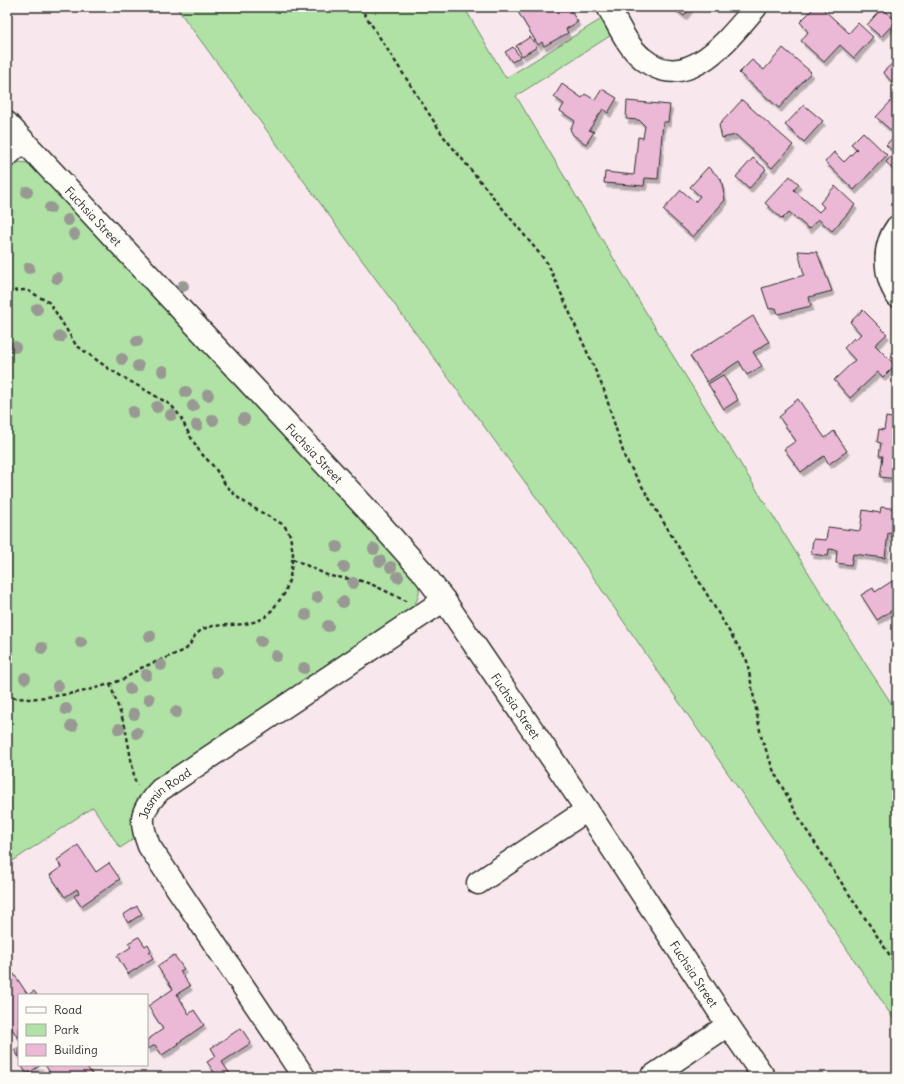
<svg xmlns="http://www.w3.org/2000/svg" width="904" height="1084" viewBox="0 0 904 1084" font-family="Delius,sans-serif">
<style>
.green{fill:#afe2a4;stroke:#6d8668}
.building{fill:#ebb8d5;stroke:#2b2b2b;filter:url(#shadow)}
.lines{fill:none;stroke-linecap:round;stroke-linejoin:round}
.street-casing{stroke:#2b2b2b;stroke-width:25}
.path{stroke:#2b2b2b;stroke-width:2.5;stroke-dasharray:4 3;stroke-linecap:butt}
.street{stroke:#fdfcf7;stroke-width:22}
.tree{fill:#999993}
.labels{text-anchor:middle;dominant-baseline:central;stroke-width:3.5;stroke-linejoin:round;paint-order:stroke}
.street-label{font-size:12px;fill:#2b2b2b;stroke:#fdfcf7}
</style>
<defs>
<filter id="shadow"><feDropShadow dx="2.5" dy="4.5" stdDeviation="0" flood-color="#0004"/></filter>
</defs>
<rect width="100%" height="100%" fill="#f8e8ed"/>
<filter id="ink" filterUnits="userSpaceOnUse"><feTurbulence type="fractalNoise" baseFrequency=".025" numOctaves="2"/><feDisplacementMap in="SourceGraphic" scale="8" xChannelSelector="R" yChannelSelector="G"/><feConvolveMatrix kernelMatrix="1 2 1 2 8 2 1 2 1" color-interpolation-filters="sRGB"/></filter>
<g filter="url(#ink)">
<!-- green -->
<path class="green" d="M176,7h288l42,71 97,-60 10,16 -97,62 134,223 215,344 32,49v312l-117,-175 -211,-307z
M16,162l14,1 387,414c4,15 3,20 -6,33l-276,202 -3,13 2,14 -14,9 -27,-41 -86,58v-699z"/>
<!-- building -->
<path class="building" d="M526,7h42l10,15 -12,7 2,4 -24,13 -2,-4 -4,3 -20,-33z
M673,7h18l-7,9z
M809,7h14l-1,1 27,25 9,-10 15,14 -19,21 -14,-13 -16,17 -23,-21 7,-9 -8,-10 12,-12z
M882,8l14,13 -15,16 -14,-12z
M530,37l7,10 -15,9 -6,-10z
M513,47l7,10 -8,5 -7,-10z
M783,48l28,24 -32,36 -40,-35 13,-13 12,10z
M897,59v28h-1l-13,-15z
M562,84l20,14 3,-4 10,6 7,-11 15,9 -9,15 -5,-4 -14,21 5,2 -8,12 -13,-9 -3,-6 5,-8 -15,-10 4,-7 -10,-7z
M897,95v41l-21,-19z
M742,100l51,45 -21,23 -36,-33 -14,3 -3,-13z
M627,101l43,4 -2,17h-5l-5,57 -13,-1 -1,8 -40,-3 1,-11 29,3 4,-38 5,1 2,-12 -6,-6 -13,-1z
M804,105l19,16 -19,21 -19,-17z
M863,132l24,23 -33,35 -29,-28 9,-10 10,10 13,-13 -6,-5z
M895,135l2,2v11l-3,4 -8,-7z
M897,150v23l-11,-11z
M753,158l13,11 -17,20 -13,-12z
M708,167l13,12 4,21 -32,37 -30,-27 18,-20 14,12 5,-6 -10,-9z
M790,176l9,8 -5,6 25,22 5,-5 -4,-4 15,-17 20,19 -23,26 -14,-12 -9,10 -20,-17 -7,7 -17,-16z
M798,251l19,1 15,39 -23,6 2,9 -33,8 -2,-6 -7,1 -7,-21 42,-13z
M863,310l24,24 -12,11 20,20 -12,12 -5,-5 -28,26 -16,-18 21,-20 -11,-12 10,-10 1,2 6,-6 -11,-12z
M753,316l16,26 -16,10 9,14 -15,9 -8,-14 -32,21 -17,-26z
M723,375l15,25 -14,9 -16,-25z
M798,399l27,39 9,-7 13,20 -18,13 -5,-8 -23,16 -17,-23 12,-8 -17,-24 6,-5 -1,-2z
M886,417l11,2v28l-2,13h2v19l-17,-2 3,-21h-4l2,-13 -4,-1 2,-13 5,1z
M881,507l16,2 -2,25 -7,-1 -3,25 -32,-4 -2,11 -15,-2 1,-13 -8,-1 -1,7 -17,-2 2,-15 13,1 2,-13 32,4 3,-21 17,3z
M897,578v29l-20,13 -16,-25 12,-7 2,4z
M78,845l18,27 13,-9 11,16 -39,27 -7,-10 5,-3 -2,-4 -12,8 -15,-22 11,-8 -4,-7z
M137,906l5,8 -14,9 -5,-8z
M138,937h1l6,9 3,-2 3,6 -2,2 4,6 -25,16 -11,-18 14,-9 -3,-4z
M174,955l10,14 -4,2 10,15 -13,8 12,20 5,-4 10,15 -26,18 1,1 -17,11 -7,-10 -7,4 -1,-2v-7l16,-11 -15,-23 25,-17 -16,-23z
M14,974l14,21 6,-4 3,4h-18l-1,43 -11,-17v-43z
M241,1028l10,15 -29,19 10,15h-26l8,-5 -7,-10 9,-6 -5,-8z
M19,1047v10l-5,-7z
M21,1065h20l-14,9z
M45,1065h41l6,9 -5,3h-34z"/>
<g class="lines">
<!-- street casing -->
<g class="street-casing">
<g id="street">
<path d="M608,7c10,17 19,39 34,51 45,38 87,-20 114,-51"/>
<path id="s1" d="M7,123l358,384 57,64 22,29 143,210 141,215 36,52"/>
<path d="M7,156l16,-15"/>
<path d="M897,227c-15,20 -13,48 0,69"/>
<path d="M478,883l109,-73"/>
<path id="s2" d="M304,1077l-155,-231c-10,-26 -9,-35 11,-56l284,-190"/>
<path d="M651,1077l77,-52"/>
</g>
</g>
<!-- path -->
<path class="path" d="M360,7l84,130 104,127 56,126 21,68 122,203 14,75 13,36 29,53 94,141
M7,291l20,-1 23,13 26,42 33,24 62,36 9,11 10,20 10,16 15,16 10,16 12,13 13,9 34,19 6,10 3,19 -3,23 -5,16 -13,17 -7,7 -7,4 -13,3 -32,2 -11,3 -8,8 -5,9 -4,4 -44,18 -17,11 -14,5 -29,8 -26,4 -27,3 -21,-2
M293,559l36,17 29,4 13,4 35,17
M110,684l15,42 10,55 3,4"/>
<!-- street -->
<use href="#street" class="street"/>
</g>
<!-- trees -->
<g class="tree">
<circle cx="27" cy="192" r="6"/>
<circle cx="50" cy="208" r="6"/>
<circle cx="68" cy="220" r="6"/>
<circle cx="74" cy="234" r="6"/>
<circle cx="29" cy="268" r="6"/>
<circle cx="57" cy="278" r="6"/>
<circle cx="183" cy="286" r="6"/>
<circle cx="37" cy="309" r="6"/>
<circle cx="60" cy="337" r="6"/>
<circle cx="137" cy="341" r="6"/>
<circle cx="15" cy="347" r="6"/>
<circle cx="122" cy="359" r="6"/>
<circle cx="138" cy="366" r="6"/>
<circle cx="163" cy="371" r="6"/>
<circle cx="186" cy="392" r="6"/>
<circle cx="208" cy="395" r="6"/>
<circle cx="193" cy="406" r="6"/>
<circle cx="157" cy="407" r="6"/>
<circle cx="133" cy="412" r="6"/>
<circle cx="171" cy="415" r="6"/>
<circle cx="244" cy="419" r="6"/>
<circle cx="213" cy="420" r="6"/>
<circle cx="197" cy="425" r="6"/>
<circle cx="337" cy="547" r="6"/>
<circle cx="374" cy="549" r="6"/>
<circle cx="380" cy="561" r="6"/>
<circle cx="344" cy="567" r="6"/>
<circle cx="391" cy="567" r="6"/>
<circle cx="398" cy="577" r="6"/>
<circle cx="353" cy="583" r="6"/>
<circle cx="317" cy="597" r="6"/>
<circle cx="343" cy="602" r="6"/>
<circle cx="306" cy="615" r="6"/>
<circle cx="328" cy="626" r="6"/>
<circle cx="150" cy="636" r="6"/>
<circle cx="261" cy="641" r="6"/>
<circle cx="81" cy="642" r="6"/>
<circle cx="42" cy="648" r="6"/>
<circle cx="276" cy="656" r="6"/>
<circle cx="161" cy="665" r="6"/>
<circle cx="304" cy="668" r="6"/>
<circle cx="216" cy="672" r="6"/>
<circle cx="146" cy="675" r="6"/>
<circle cx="25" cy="678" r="6"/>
<circle cx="58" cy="686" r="6"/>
<circle cx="130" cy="689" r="6"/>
<circle cx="149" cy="699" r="6"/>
<circle cx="66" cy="709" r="6"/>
<circle cx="176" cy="712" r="6"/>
<circle cx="134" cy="714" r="6"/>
<circle cx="72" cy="726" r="6"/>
<circle cx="119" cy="729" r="6"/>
<circle cx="137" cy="733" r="6"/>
</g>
</g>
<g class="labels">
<!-- street labels -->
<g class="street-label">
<text stroke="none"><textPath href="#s1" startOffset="127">Fuchsia Street</textPath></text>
<text stroke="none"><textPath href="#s1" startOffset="451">Fuchsia Street</textPath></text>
<text stroke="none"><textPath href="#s1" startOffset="775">Fuchsia Street</textPath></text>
<text stroke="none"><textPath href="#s2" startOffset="341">Jasmin Road</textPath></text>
<text stroke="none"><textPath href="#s1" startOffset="1097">Fuchsia Street</textPath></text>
</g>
</g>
<!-- margin -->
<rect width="904" height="1084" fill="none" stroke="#fdfcf7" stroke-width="24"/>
<rect x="12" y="12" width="880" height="1060" fill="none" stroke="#2b2b2b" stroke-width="1.5" filter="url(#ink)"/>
<!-- legend -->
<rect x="18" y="994" width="130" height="72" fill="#fdfcf7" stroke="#a9a8a5"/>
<rect x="26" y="1007" width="20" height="6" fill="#fdfcf7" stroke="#a9a8a5"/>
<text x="54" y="1014" font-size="12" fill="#2b2b2b">Road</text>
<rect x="26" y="1024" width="20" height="12" fill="#afe2a4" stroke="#a9a8a5"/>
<text x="54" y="1034" font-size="12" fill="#2b2b2b">Park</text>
<rect x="26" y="1044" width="20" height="12" fill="#ebb8d5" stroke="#a9a8a5"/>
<text x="54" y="1054" font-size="12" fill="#2b2b2b">Building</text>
</svg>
